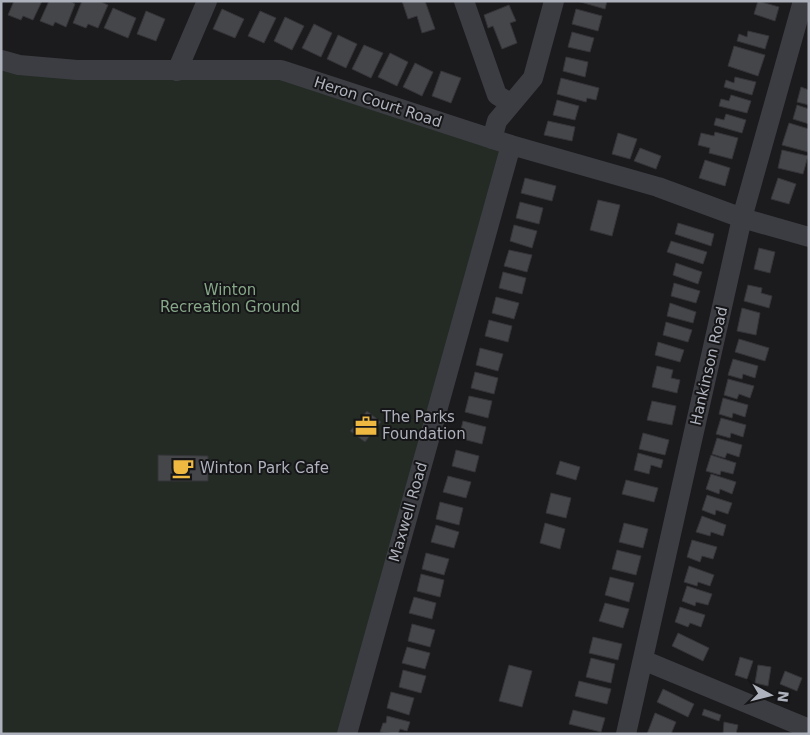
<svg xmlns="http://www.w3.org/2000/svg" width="810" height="735" viewBox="0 0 810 735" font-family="'DejaVu Sans',sans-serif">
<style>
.green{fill:#232b24}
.building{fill:#45464a;stroke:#353539}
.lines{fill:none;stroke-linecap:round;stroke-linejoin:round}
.minor{stroke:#3c3d42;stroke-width:20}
.labels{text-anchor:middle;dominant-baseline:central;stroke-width:4;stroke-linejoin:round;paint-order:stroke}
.street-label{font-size:15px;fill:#aeb2bc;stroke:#161618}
.park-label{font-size:15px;fill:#86a788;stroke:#161618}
.poi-label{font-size:15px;fill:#aeb2bc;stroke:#161618;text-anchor:start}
</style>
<rect width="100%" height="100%" fill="#1b1b1d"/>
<!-- green -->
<path class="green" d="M1,60l280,10 230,75 -164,589h-346z"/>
<!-- building -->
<path class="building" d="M14,1h28l-9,19 -10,-4 -2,4 -13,-5z
M49,1h21l5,3 -9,23 -11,-5 -2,4 -13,-5z
M82,1h17l9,4 -10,23 -10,-4 -2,4 -13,-5z
M402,1h23l10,28 -13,4 -5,-17 -9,3z
M577,1h30l-2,8z
M758,1l21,6 -4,14 -21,-7z
M509,5l7,16 -6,2 7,20 -15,6 -9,-23 -5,2 -4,-13z
M113,8l23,10 -8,20 -24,-10z
M222,9l22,10 -9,19 -22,-9z
M576,9l26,7 -4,15 -26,-7z
M146,11l19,8 -9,22 -19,-7z
M260,11l16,7 -12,25 -16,-7z
M285,17l19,9 -12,24 -18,-9z
M314,24l18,9 -11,24 -19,-9z
M748,31l21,5 -4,13 -28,-8 2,-7 8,3z
M572,32l22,6 -4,14 -22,-5z
M338,35l19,9 -11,24 -19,-9z
M364,45l19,8 -12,25 -19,-9z
M734,46l31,9 -7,21 -30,-10z
M390,53l18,9 -11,24 -19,-9z
M566,57l22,5 -3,15 -22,-6z
M415,63l18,9 -11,24 -19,-9z
M441,71l20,7 -10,25 -19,-7z
M735,77l21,5 -4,13 -28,-8 2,-7 8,3z
M561,78l38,10 -3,12 -9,-2 -1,4 -29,-8z
M801,87l8,3v15l-12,-3z
M731,95l20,6 -4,12 -28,-7 2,-7 8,2z
M557,100l22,6 -4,14 -22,-5z
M797,105l12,4v15l-16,-5z
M726,114l20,6 -4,13 -28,-8 2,-7 8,2z
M548,121l27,6 -3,14 -28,-6z
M789,123l20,6 -1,23 -26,-7z
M715,132l23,6 -6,21 -23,-6 1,-5 -12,-3 3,-12 13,3z
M618,133l19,6 -7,20 -18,-5z
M640,148l21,8 -5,13 -22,-8z
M782,150l26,6 -5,18 -25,-6z
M705,160l25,8 -5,18 -26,-8z
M525,178l31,8 -4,15 -31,-8z
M778,178l18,6 -7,20 -18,-5z
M598,200l22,5 -8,31 -22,-6z
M520,202l23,6 -4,16 -23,-6z
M678,223l36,11 -3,12 -36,-12z
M514,225l23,6 -5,17 -22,-7z
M671,241l36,11 -4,12 -36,-12z
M759,248l16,4 -5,21 -16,-4z
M509,250l23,5 -5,17 -23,-6z
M676,263l26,9 -4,12 -25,-9z
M503,272l23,6 -4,16 -23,-6z
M674,283l26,8 -4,12 -25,-7z
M748,285l14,3 -1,5 11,3 -3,12 -25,-7z
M496,297l23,6 -5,16 -22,-6z
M670,303l26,9 -3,11 -26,-7z
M742,308l18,5 -4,22 -19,-4z
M489,320l23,6 -4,16 -23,-6z
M666,322l26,8 -4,12 -25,-7z
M739,339l30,9 -4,13 -30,-9z
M658,342l26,8 -4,12 -25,-7z
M480,348l23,6 -5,17 -22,-6z
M733,359l25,7 -3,12 -12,-4 -1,5 -14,-4z
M657,366l16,4 -2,8 9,2 -3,13 -25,-6z
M475,372l23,6 -4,16 -23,-6z
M728,379l26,7 -4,12 -11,-4 -2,5 -13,-4z
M469,396l23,5 -4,17 -23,-6z
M723,398l25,7 -3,12 -12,-4 -1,5 -13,-4z
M652,401l24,5 -4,19 -25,-5z
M367,411l14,11 -16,20 -15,-11z
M721,418l25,7 -3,12 -12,-4 -1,5 -14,-4z
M463,421l23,6 -4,17 -23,-6z
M643,433l26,7 -4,15 -26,-6z
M717,438l25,7 -3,12 -12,-4 -2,5 -13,-4z
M456,450l23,6 -4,16 -23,-6z
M638,453l25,7 -2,8 -10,-3 -2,9 -15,-4z
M158,455l50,1v25h-50z
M711,455l25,8 -3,11 -12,-3 -1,4 -14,-4z
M560,461l20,6 -4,13 -20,-6z
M711,474l25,8 -4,12 -12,-5 -1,5 -13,-5z
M448,476l23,6 -5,16 -23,-6z
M626,480l32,8 -4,14 -32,-8z
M551,493l20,5 -5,20 -20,-5z
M707,495l25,8 -4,11 -12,-4 -1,5 -13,-5z
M440,502l23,6 -4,17 -23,-6z
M702,516l24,9 -3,11 -12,-4 -1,4 -14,-4z
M545,523l20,6 -5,20 -20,-6z
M624,523l24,6 -5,19 -24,-6z
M436,525l23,7 -5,16 -23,-6z
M692,540l25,7 -4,12 -11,-3 -2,6 -13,-5z
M617,550l24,6 -5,19 -24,-6z
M426,553l23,6 -5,16 -22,-6z
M689,566l25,9 -4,11 -12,-4 -1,4 -13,-4z
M421,574l23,6 -4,17 -23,-6z
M610,577l24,6 -5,19 -24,-7z
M687,586l25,8 -4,11 -12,-3 -1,4 -13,-5z
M414,597l22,6 -4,16 -23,-6z
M605,603l24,6 -6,19 -24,-7z
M680,607l25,8 -4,12 -11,-4 -2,4 -13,-5z
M412,624l23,6 -5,17 -22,-6z
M678,633l31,15 -6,13 -31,-15z
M593,637l29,7 -4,16 -29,-7z
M407,647l23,6 -5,16 -23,-6z
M740,657l13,4 -6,18 -12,-4z
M591,658l24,6 -4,19 -25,-6z
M509,665l23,6 -10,36 -23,-6z
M758,665l13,2 -3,19 -13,-3z
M403,670l23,6 -5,17 -22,-6z
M785,671l17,7 -5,13 -17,-7z
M579,681l32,8 -4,15 -32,-8z
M663,689l31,15 -6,13 -31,-15z
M391,692l23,6 -5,17 -22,-7z
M704,709l17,6 -2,6 -17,-6z
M573,710l32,8 -4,14 -32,-8z
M655,713l21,9 -5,12h-24z
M387,716l23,6 -3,9 -7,-2 -2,5 -18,-2 3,-9h3z
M724,722l14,3 -2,9h-13z"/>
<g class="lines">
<!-- minor -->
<path class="minor" d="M464,1l33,94 13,8
M1,60l18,5 58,5h204l230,75 147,42 84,31 67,19
M177,71l30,-70
M492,139l5,-18 36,-43 21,-77
M643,660l166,69
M347,734l164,-589
M626,734l116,-516 61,-217"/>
</g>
<!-- icons -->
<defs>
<g id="office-bare" transform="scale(1.725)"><path d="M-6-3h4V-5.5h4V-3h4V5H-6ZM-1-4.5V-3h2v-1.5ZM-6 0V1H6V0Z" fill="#efb941" stroke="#161618" stroke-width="2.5" paint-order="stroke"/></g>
<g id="cafe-bare" transform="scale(1.725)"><path d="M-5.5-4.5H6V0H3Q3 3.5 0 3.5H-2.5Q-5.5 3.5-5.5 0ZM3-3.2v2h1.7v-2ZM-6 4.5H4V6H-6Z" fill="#efb941" stroke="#161618" stroke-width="2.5" paint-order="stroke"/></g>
</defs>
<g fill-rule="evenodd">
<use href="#office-bare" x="366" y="426"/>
<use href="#cafe-bare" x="183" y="468"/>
</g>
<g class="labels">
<!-- street labels -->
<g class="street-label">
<text transform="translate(378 102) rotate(18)">Heron Court Road</text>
<text transform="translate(709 366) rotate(-77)">Hankinson Road</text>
<text transform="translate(408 512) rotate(-74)">Maxwell Road</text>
</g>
<!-- park labels -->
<g class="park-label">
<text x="230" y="290">Winton<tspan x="230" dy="17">Recreation Ground</tspan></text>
</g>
<!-- poi labels -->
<g class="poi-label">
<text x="382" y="417">The Parks<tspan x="382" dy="17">Foundation</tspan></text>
<text x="200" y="468">Winton Park Cafe</text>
</g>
</g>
<!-- border -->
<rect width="810" height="735" fill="none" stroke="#aeb2bc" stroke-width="5"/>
<!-- north arrow -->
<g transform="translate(770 695) rotate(97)" stroke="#161618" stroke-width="4" paint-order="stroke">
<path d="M0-4L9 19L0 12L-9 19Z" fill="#aeb2bc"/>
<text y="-8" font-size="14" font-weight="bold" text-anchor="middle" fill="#aeb2bc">N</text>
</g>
</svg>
